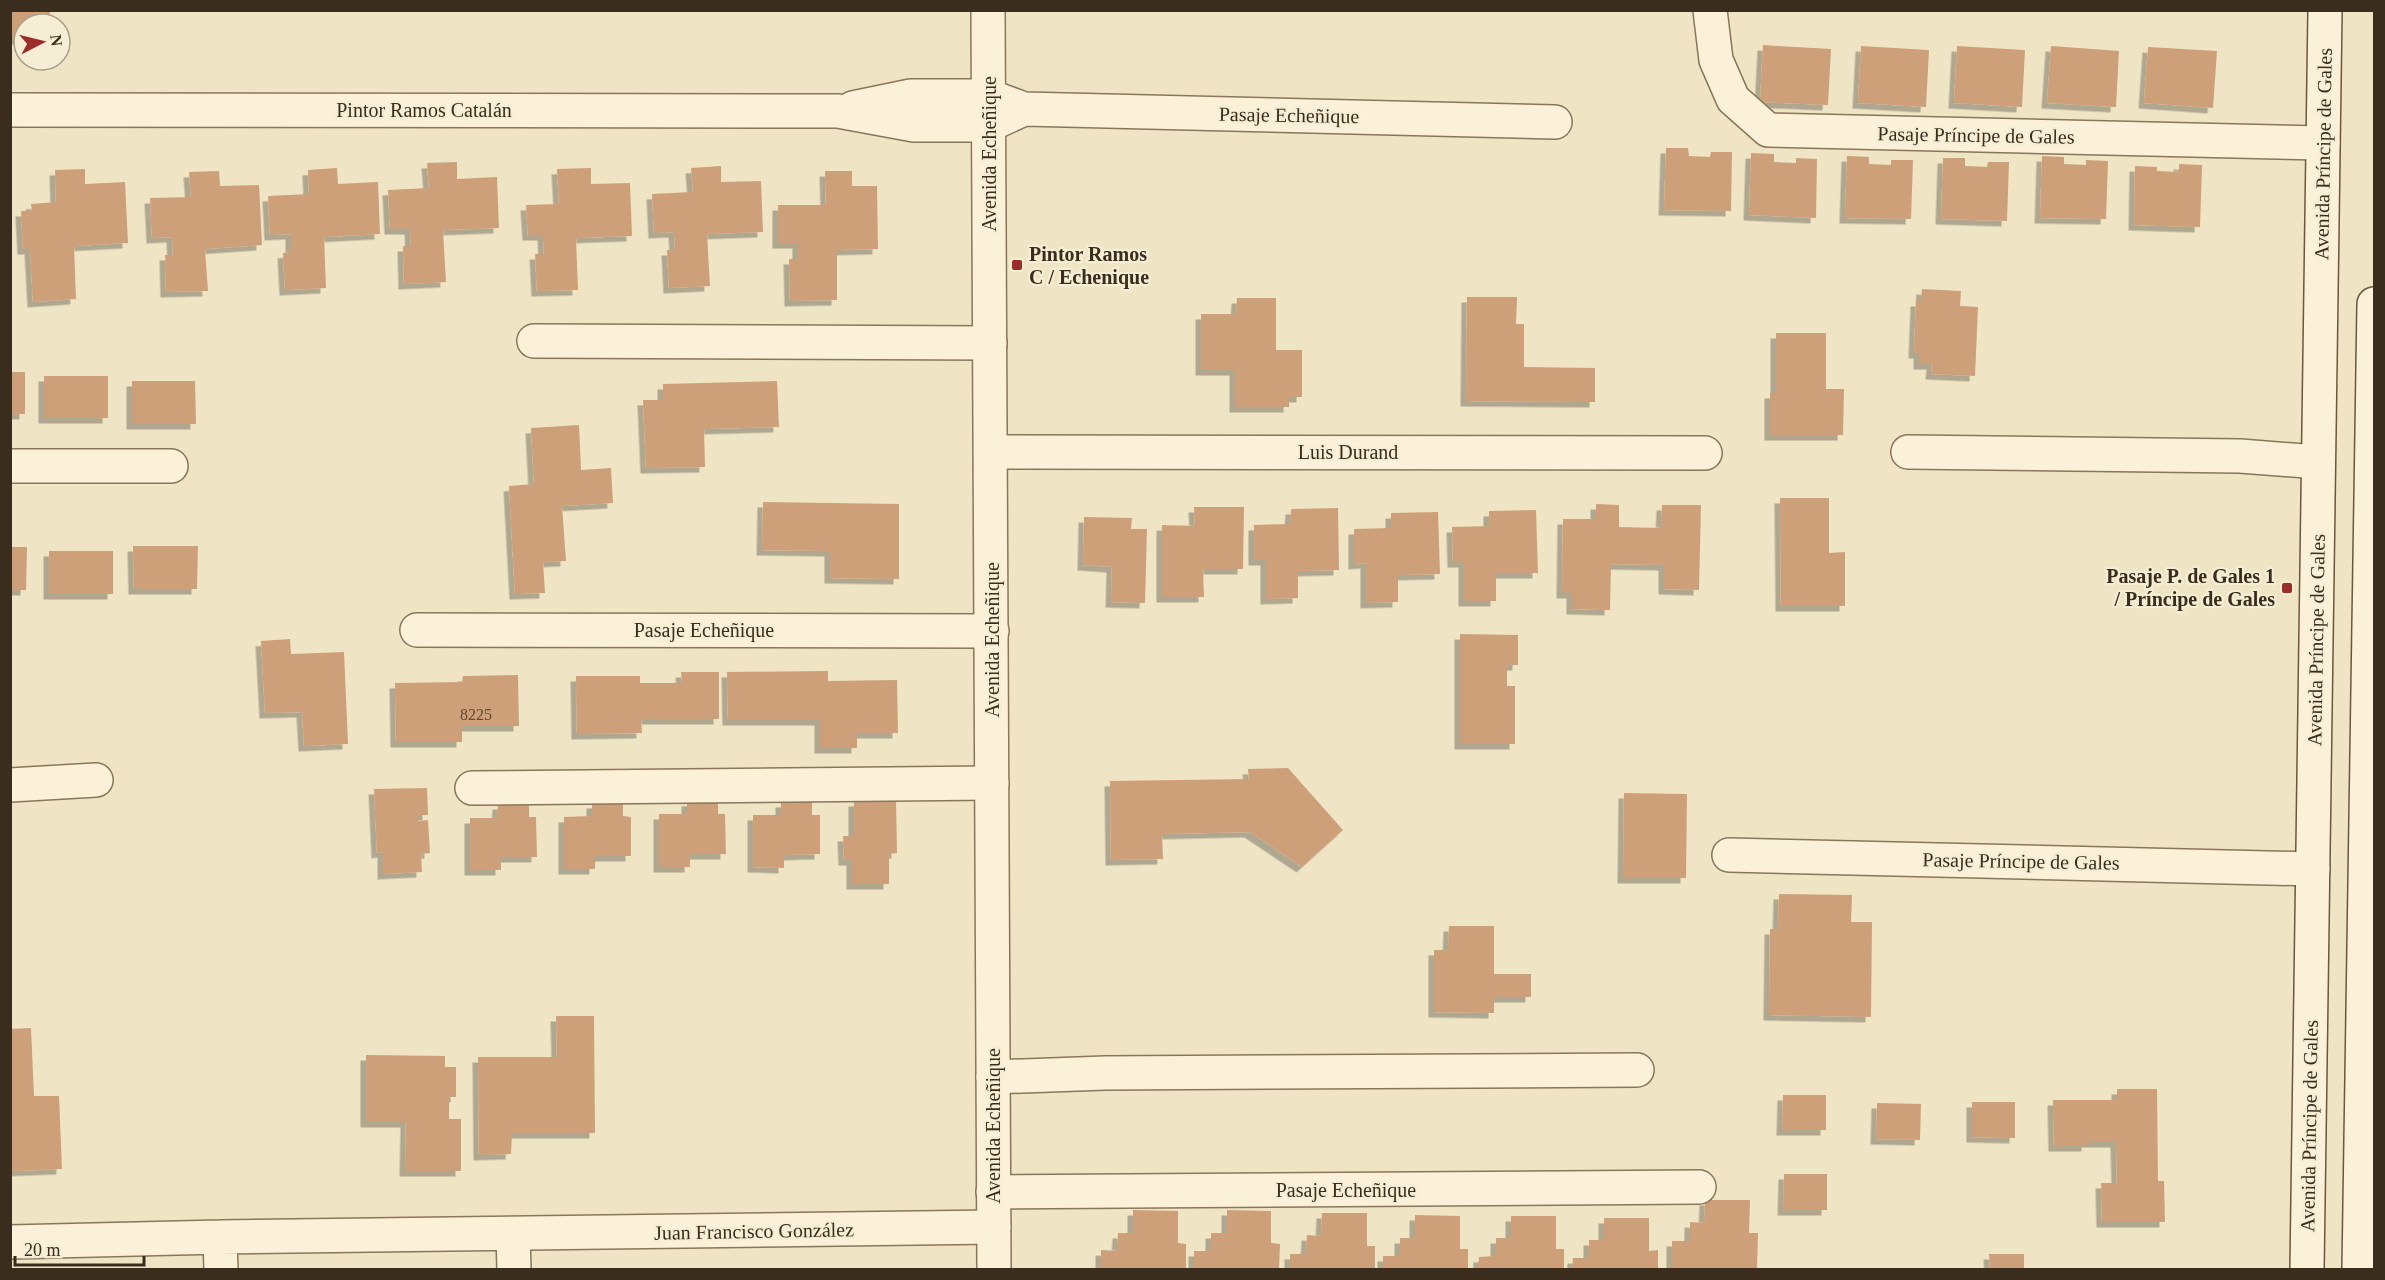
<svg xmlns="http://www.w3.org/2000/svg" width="2385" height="1280" viewBox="0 0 2385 1280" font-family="'Times New Roman',serif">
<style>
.building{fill:#cea07a;filter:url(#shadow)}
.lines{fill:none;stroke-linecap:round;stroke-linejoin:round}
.minor-casing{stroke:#8a765a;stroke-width:36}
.tertiary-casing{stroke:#8a765a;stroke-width:36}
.secondary-casing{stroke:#6c573d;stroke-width:36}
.minor{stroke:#faf1d8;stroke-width:33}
.tertiary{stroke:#faf1d8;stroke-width:33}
.secondary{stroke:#faf1d8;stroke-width:33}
.poi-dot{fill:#9b2d29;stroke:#f6eed4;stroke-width:2}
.labels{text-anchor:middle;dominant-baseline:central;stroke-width:4.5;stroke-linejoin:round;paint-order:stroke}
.number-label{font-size:16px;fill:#5f4a35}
.street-label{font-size:20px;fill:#3a2d1e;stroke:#f6eed4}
.poi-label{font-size:20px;font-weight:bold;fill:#3a2d1e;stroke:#f6eed4;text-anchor:start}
</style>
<defs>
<filter id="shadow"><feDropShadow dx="-5.5" dy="5.5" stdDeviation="0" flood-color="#0004"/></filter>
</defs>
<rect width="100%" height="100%" fill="#efe4c4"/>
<!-- building -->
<path class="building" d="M10,10h40v14h-26v15h-14z
M1763,45l68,4 -3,56 -68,-3z
M1861,46l68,4 -3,57 -68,-4z
M1957,46l68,4 -3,57 -68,-4z
M2051,46l68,5 -3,56 -69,-4z
M2148,47l69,4 -4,57 -69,-5z
M1666,148h22l1,8 21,1 1,-5h21l-1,59 -67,-1z
M1751,153l23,1v8l22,1v-5l21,1 -1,59 -67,-3z
M1847,156l22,1v7l22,1v-5h22l-2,59 -66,-1z
M2042,156l22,1v7l22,1v-5l22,1 -2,58 -66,-1z
M1943,158h22v8l22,1 1,-5h21l-2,59 -66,-2z
M457,162v17l40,-2 2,51 -56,2 3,52 -42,2 -1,-38h8l-1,-17h-20l-2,-39 41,-2 -2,-25z
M2179,164l23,1 -2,62 -66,-2 1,-59 22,1v4l22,1z
M721,166v16l40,-1 2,51 -56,2 3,52 -41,2 -2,-38h8l-1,-18 -20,1 -2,-39 41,-2 -2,-24z
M337,168l1,16 40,-2 2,52 -56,3 2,51 -41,2 -2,-37 8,-1v-18l-21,1 -2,-39 41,-2 -1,-24z
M591,168v16l39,-1 2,53 -56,2 2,52 -41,1 -2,-37h9l-1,-19h-15l-2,-30 33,-1 -2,-35z
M85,169v15l40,-2 3,61 -54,3 2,53 -43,3 -3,-53h-7l-2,-38h11l-1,-7 25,-2 -1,-32z
M219,171l1,15 39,-1 3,60 -57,4 3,42 -42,1 -1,-37h8l-1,-18 -20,1 -2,-40 41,-1 -2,-25z
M825,171h27v15h25l1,63 -41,1v50l-47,1 -1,-42h9v-16h-20v-38h48z
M1922,289l39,2 -1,15 18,1 -3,69 -44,-2 1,-10h-13v-11h-5l2,-52h5z
M1467,297h50l-1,27h8v43l71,1v34l-129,-1z
M1237,298h39v52h26v47h-13v10h-54v-37h-34v-56h35z
M1776,333h50v56h18l-1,46h-73v-42h6z
M10,372h15v42h-15z
M44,376h64v42h-64z
M132,381h63l1,43h-64z
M777,381l2,46 -75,2 1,38 -59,1 -3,-68h20v-16z
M579,425l2,45 30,-2 2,35 -51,3 4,55 -23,1 2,31 -30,1 -6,-108 25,-2 -3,-56z
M1780,498h49v55l16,-1v54h-64z
M763,502l136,2v75l-69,-1v-27l-68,-1z
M1596,504l23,1v22l42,1 1,-23h39l-2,85 -35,-1v-24l-53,-1 -1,46 -38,-1v-16h-10l1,-74h33z
M1194,507h50l-1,62h-40l1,28h-42v-72l33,1z
M1338,508l1,62 -41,1v27l-32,1v-39h-12v-35l36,-1 1,-15z
M1536,510l2,63h-42v28h-32v-39h-11l-1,-35 37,-1v-15z
M1438,512l2,62 -42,1v27l-32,1v-40l-12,1v-35l37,-1v-15z
M1084,517l48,1 -1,11h16l-2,74 -34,-1 1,-35 -29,-2z
M133,546h65l-1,43h-63z
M10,547h17l-1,43h-16z
M49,551h64v43h-64z
M1460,634l58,1v30h-11v21h8v58h-55z
M290,639l1,15 53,-2 4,92 -44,2 -2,-34 -37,1 -4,-72z
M828,671v10l69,-1 1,53h-41v15h-37v-28h-92l-1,-48z
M681,672h38v47h-78l1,14 -65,1 -1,-58h64v7h42z
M518,675l1,51h-57v16h-66l-1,-59 67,-1 1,-6z
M1288,768l55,62 -41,37 -52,-35 -88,2 1,25 -52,1 -1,-79 139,-2 -1,-10z
M427,788l1,27h-10v6l10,-1 2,33 -9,1 1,18 -39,2v-22l-6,1 -3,-64z
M1624,793l63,1 -1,84h-63z
M718,800v14h7l1,40h-36v13h-31v-53h28v-13z
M896,800l1,53 -8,1v30h-37v-24h-8l-1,-24h11v-35z
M812,801v14h8v39l-36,1v13l-31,-1v-52h28v-13z
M592,803h31v13l8,1v39h-36v13h-31v-52l28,-1z
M498,804h31v13h7l1,40h-36v13h-31v-52h27z
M1779,894l73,1 -1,27h21l-1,95 -102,-2 1,-86h8z
M1449,926h45v48h37v23h-37v16l-60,-1v-62h14z
M556,1016h38l1,117h-83l-1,21 -32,1 -1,-98h79z
M31,1028l3,68h25l3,73 -52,2v-142z
M366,1055l79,1v11h11v30h-7v22h12v52h-56l1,-49h-40z
M2117,1089h40l1,92h6l1,41h-63l-1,-39h16l-1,-41h-29v4h-33l-1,-46h64z
M1783,1095h43v35h-44z
M1972,1102h43v36l-43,-1z
M1877,1103l44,1 -1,36 -44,-1z
M1784,1174h43v36h-44z
M1705,1200h45l-1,33h9l-1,37h-85v-29h18v-19l14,1z
M1133,1210l45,1v32l8,1v26h-85v-20l16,1 1,-18h15z
M1227,1210l44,1v32l9,1 -1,26h-85v-19h17v-18h16z
M1322,1213h45v33h8v24h-85v-16h16l1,-19 14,1z
M1415,1215l45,1v33h8v21h-85v-14h17v-18h15z
M1511,1216h45v33h8v21h-86l1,-13 17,-1v-18h15z
M1604,1218h45v33l9,-1v20h-86l1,-12h16v-18h15z
M1989,1254h35v16h-34z"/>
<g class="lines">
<!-- minor casing -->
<g class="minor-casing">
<path id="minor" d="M1710,10l6,50 17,39 35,31 555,13
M853,108l58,-12h78l35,13 531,13
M10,110l828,1 76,14h75l35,-16
M534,341l456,2
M991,452l714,1
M1908,452l332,4 78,6
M10,466h161
M417,630l575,1
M10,785l86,-5
M472,788l520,-5
M1729,855l584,14
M993,1077l112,-4 532,-3
M993,1192l706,-5
M513,1234l1,36
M220,1237l1,33
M10,1242l210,-5 774,-10"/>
</g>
<!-- tertiary casing -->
<g class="tertiary-casing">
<path id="tertiary" d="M988,10l6,1260"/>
</g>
<!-- secondary casing -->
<g class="secondary-casing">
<path id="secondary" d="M2307,1270l18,-1260
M2359,1270l15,-966"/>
</g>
<!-- minor -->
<use href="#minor" class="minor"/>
<!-- tertiary -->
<use href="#tertiary" class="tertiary"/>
<!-- secondary -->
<use href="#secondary" class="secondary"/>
</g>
<!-- markers -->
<g class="poi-dot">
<rect x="1011" y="259" width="12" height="12" rx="3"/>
<rect x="2281" y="582" width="12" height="12" rx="3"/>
</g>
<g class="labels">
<!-- number labels -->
<g class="number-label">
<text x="476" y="714">8225</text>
</g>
<!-- street labels -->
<g class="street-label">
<text x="424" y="110">Pintor Ramos Catalán</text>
<text transform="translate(1289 115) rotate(1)">Pasaje Echeñique</text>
<text transform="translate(1976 135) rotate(1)">Pasaje Príncipe de Gales</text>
<text transform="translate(989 154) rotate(-90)">Avenida Echeñique</text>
<text transform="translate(2323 154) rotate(-89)">Avenida Príncipe de Gales</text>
<text x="1348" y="452">Luis Durand</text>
<text x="704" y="630">Pasaje Echeñique</text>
<text transform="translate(992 640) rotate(-90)">Avenida Echeñique</text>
<text transform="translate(2316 640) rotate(-89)">Avenida Príncipe de Gales</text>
<text transform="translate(2021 861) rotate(1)">Pasaje Príncipe de Gales</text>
<text transform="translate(993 1126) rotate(-90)">Avenida Echeñique</text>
<text transform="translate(2309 1126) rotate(-89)">Avenida Príncipe de Gales</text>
<text x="1346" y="1190">Pasaje Echeñique</text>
<text transform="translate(754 1231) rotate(-1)">Juan Francisco González</text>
</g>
<!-- poi labels -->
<g class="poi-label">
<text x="1029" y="254">Pintor Ramos<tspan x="1029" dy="23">C / Echenique</tspan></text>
<text x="2275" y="576" text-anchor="end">Pasaje P. de Gales 1<tspan x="2275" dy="23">/ Príncipe de Gales</tspan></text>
</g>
</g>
<!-- border -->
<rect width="2385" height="1280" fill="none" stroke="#3a2d1e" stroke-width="24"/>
<!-- north arrow -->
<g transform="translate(42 42) rotate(83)"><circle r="28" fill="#f6eed4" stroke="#aba18b" stroke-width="1.5"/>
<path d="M0-4.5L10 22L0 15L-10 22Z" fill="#9b2d29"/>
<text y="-9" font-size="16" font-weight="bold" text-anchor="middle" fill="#3a2d1e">N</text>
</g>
<!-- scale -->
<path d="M15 1256v9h129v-9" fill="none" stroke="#3a2d1e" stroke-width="3"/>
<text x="24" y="1256" font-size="18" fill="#3a2d1e" stroke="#f6eed4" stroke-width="4.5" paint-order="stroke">20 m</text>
</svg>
